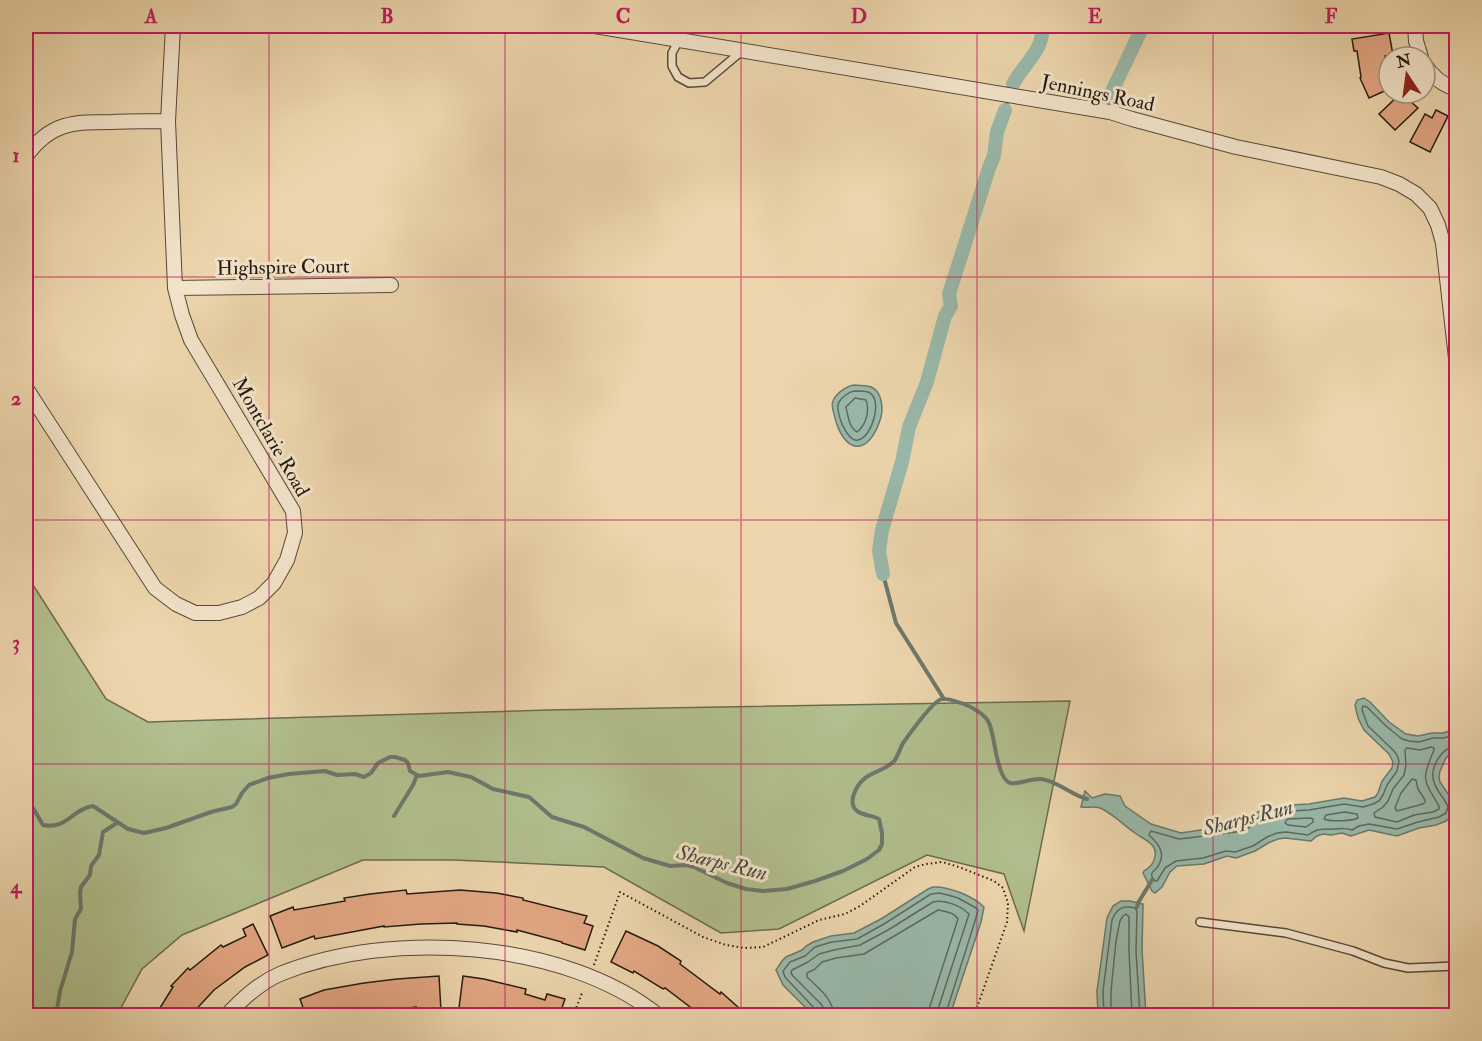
<svg xmlns="http://www.w3.org/2000/svg" width="1482" height="1041" viewBox="0 0 1482 1041" font-family="'IM FELL Double Pica',serif">
<style>
.green{fill:#b2bf8e;stroke:#6c6c50;stroke-width:1.5}
.water{fill:#99b9ab;stroke:#6b796d;stroke-width:1.5}
.lines{fill:none;stroke-linecap:round;stroke-linejoin:round}
.shore{stroke:#5f6a5e;stroke-width:1.5}
.stream{stroke:#6b796d;stroke-width:4}
.canal{stroke:#99b9ab;stroke-width:14}
.building{fill:#e4a784;stroke:#251a11;stroke-width:1.5}
.lane-casing{stroke:#574938;stroke-width:10}
.street-casing{stroke:#574938;stroke-width:16}
.path{stroke:#251a11;stroke-width:2;stroke-dasharray:1.5 3;stroke-linecap:butt}
.lane{stroke:#f3e4ca;stroke-width:7}
.street{stroke:#f3e4ca;stroke-width:14}
.grid{fill:none;stroke:#c2185b;stroke-width:1.5;stroke-opacity:0.55}
.labels{text-anchor:middle;dominant-baseline:central;stroke-width:6;stroke-linejoin:round;paint-order:stroke}
.street-label{font-size:20px;fill:#251a11;stroke:#f3e4ca}
.water-label{font-size:21px;font-style:italic;fill:#484a3f;stroke:#f3e4ca}
.neatline{fill:none;stroke:#c2185b;stroke-width:2}
.grid-label{font-size:20px;text-anchor:middle;font-weight:bold;fill:#c2185b}
</style>
<rect width="100%" height="100%" fill="#edd6ad"/>
<filter id="stains"><feTurbulence type="fractalNoise" baseFrequency=".00333" numOctaves="4"/><feColorMatrix values="0 0 0 0 .2 0 0 0 0 .09 0 0 0 0 .02 0 0 0 .5 -.17"/></filter>
<radialGradient id="worn" r=".72"><stop offset=".6" stop-color="#630" stop-opacity="0"/><stop offset="1" stop-color="#630" stop-opacity=".3"/></radialGradient>
<!-- green -->
<path class="green" d="M26,574l80,125 42,23 401,-12 521,-9 -46,230 -20,-57 -77,-19 -148,74 -58,4 -117,-66 -149,-7h-92l-181,75 -40,34 -25,46h-91z"/>
<!-- water -->
<path class="water" d="M854,385c6,1 14,0 19,3 9,5 10,20 8,29 -12,41 -38,38 -47,-3 -1,-4 -3,-9 -1,-13 3,-8 14,-15 21,-16z
M1364,698l6,4 19,20 17,12 12,2 14,-3h11l13,-4v23l-5,1 -5,5 -6,13 -1,6 1,5 13,19 1,6 -3,9 -5,5 -10,4 -17,3 -22,8 -28,-6 -18,6 -9,-3 -11,2 -8,-1 -6,2 -6,5 -26,-3 -7,1 -8,3 -15,9 -19,7 -9,-2 -23,8 -27,2 -7,6 -8,15 -7,6 -3,-2 -9,-18 1,-2c6,-4 10,-7 11,-15 3,-12 -12,-17 -20,-23 -12,-8 -21,-19 -35,-25 -6,-2 -12,0 -19,-1l4,-16 7,7 13,-4 15,2 5,10 26,18 30,9 53,-8h8l4,-2 7,-9 21,-8 35,-2 35,-6 18,3 13,-4 3,-4 4,-12 10,-13 1,-6 -4,-8 -25,-24 -6,-12 -3,-13 2,-5z
M933,887c15,-1 40,9 51,20l-3,15 -31,93h-137l-30,-30 -7,-15 6,-9 4,-4 16,-7 4,-4 7,-4 18,-6 23,-3 27,-14 47,-30z
M1121,901h9l13,3 -1,46 4,65h-48l-1,-24 10,-73 6,-12z"/>
<g class="lines">
<!-- shore -->
<path class="shore" d="M854,391c4,0 10,0 14,1 16,6 4,46 -10,48 -11,3 -24,-30 -19,-38 3,-5 10,-10 15,-11z
M855,398l11,2c4,11 0,25 -9,32 -8,-5 -9,-16 -11,-25z
M1456,735l-13,3h-10l-14,4 -10,-1 -7,-2 -16,-13 -19,-19 -4,-1 -1,4 6,16 25,24 4,5 2,6 -2,10 -10,14 -4,10 -4,6 -6,3 -10,3 -19,-3 -35,6 -34,2 -19,7 -6,8 -6,4 -56,7 -9,1 -28,-8 -2,4c11,10 18,20 7,34 -3,3 -5,3 -4,8 0,1 2,2 3,4h2l8,-13 11,-7 27,-3 23,-7 9,1 18,-6 14,-9 10,-4 9,-1 22,3c10,-7 12,-5 24,-6 8,0 12,-2 20,1l7,-4 10,-2 28,5 21,-7 21,-5 7,-4 2,-6c-3,-9 -12,-16 -14,-25 -5,-14 8,-35 22,-36
M1431,747l3,1v2c-13,30 -11,29 5,56v3l-6,3 -19,3 -17,7 -22,-5 -1,-4 9,-6 5,-6 5,-12 11,-14 2,-10 -1,-15 2,-2 13,2z
M1412,779l4,1 2,9 7,11v2l-2,2 -26,7 -2,-3 6,-15z
M1345,812l12,2 1,4c-6,3 -27,4 -34,1l2,-4z
M1310,818l3,1v3l-7,5 -18,-2 -3,-2 2,-4z
M817,1016l-2,-7 -30,-32 -2,-6 7,-9 15,-6 10,-9 17,-5 25,-3 27,-15 47,-30 8,-1 9,2 10,3 18,10 2,2 -3,11 -30,95
M825,1016l-1,-7 -3,-5 -28,-28 -2,-3 1,-3 16,-8 11,-8 15,-4 26,-5 28,-15 45,-28c12,-3 28,4 36,12l-31,95v7
M834,1016c-1,-18 -16,-28 -27,-39v-4l8,-4 7,-7 14,-4 28,-4 74,-44c7,1 17,3 20,9l-28,87 -1,10
M1104,1016l-1,-25 9,-71c5,-12 11,-15 23,-12l2,3 -1,40 4,65
M1111,1016v-25l5,-50 4,-20 3,-5 3,-2 3,3v34l3,65"/>
<!-- stream -->
<path class="stream" d="M1005,110l3,-11
M883,574l13,49 48,76
M26,796l17,29c24,5 29,-16 50,-19l35,23 16,4 22,-5 45,-16 21,-5 4,-3 6,-11 7,-8 19,-7 21,-4 36,-3 12,4 18,-1 9,3 7,-4 7,-10 12,-6h5l10,3 3,3 2,8 9,5 29,-4 23,5 22,12 36,8 23,20 32,10 59,31 27,8 16,-1 8,2 33,16 19,6 17,2 24,-2 28,-8 28,-10 24,-12 12,-9 3,-6v-11l-3,-14c-7,-4 -15,-3 -22,-8 -10,-8 -1,-25 7,-32 9,-8 23,-9 31,-19 3,-5 5,-11 8,-17 6,-8 30,-43 39,-44 6,-1 16,3 22,5 8,3 22,11 25,19 6,12 7,54 21,60 7,2 22,-5 31,-4 17,2 30,16 46,20
M394,816l19,-31 4,-10
M1137,907l1,-4 14,-23
M56,1016l4,-25 12,-39 3,-33 6,-10 -1,-16 1,-6 9,-12 1,-9 8,-11 4,-23 14,-9"/>
<!-- canal -->
<path class="canal" d="M1013,84c10,-19 32,-35 29,-58
M1105,106l38,-80
M883,574l-4,-23 3,-21 20,-68 7,-35 18,-45 18,-66 6,-10 -2,-12 40,-126 5,-12 3,-24 8,-22"/>
</g>
<!-- building -->
<path class="building" d="M1389,33l4,22 -8,1 4,10v23l-20,9 -9,-20 1,-1 -4,-26h-3l-2,-12z
M1401,93h19l-9,9 7,6 -23,22 -16,-16z
M1436,110l12,6 -18,36 -20,-10 15,-28 7,4z
M406,890l1,4 53,-4 36,3 27,5v2l64,16 -3,7 9,3 -8,24 -23,-7v-1l-45,-12v2l-33,-6 -27,-2v-1l-36,1 -37,3v-1l-69,13 -1,-3 -32,12 -12,-32 23,-9 1,3 51,-9 -1,-3 26,-4z
M253,924l15,31 -23,12 -31,23 -24,26h-35l18,-29 -2,-1 17,-18 2,2 31,-25 2,2 23,-11 -3,-7z
M626,931l32,15 23,15 -1,3 40,30 1,-2 27,24h-46l-37,-28 -2,1 -29,-18 -1,2 -22,-11z
M439,976l2,35 -25,1v-5l-36,6 -1,-5 -20,3 1,5h-54l-6,-17 24,-9 40,-7 33,-4z
M463,976l21,3 42,10 -1,5 20,6 2,-6 18,5 -6,17h-64v-4l-36,-4z"/>
<g class="lines">
<!-- lane casing -->
<g class="lane-casing">
<path id="lane" d="M679,40l-7,13v13l6,11 11,6 16,-1 37,-31
M1200,922l86,11 67,18 31,12 24,5 48,-2"/>
</g>
<!-- street casing -->
<g class="street-casing">
<path id="street" d="M595,26l515,86 22,7 104,28 145,30 18,7 17,10 14,14 8,17 5,18 13,115
M1415,26l1,15 5,16
M1425,65c7,11 18,20 31,24
M168,121l5,-95
M26,156c25,-34 47,-34 86,-34 18,-1 37,-1 56,-1l7,167 7,27 9,25 102,171 2,22 -8,27 -13,23 -15,15 -17,9 -23,6h-24l-19,-9 -21,-16 -129,-200
M175,288l216,-3
M226,1016c16,-17 33,-33 54,-42 110,-45 285,-34 379,42"/>
</g>
<!-- path -->
<path class="path" d="M594,965l26,-73 83,45 23,8 18,3 19,-1 56,-27 26,-6 15,-8 55,-39 11,-3 16,-2 17,5 35,14 9,7 5,15 -1,19 -33,94
M573,1016l9,-23"/>
<!-- lane -->
<use href="#lane" class="lane"/>
<!-- street -->
<use href="#street" class="street"/>
</g>
<!-- grid -->
<path class="grid" d="M269,26v990M505,26v990M741,26v990M977,26v990M1213,26v990M26,277h1430M26,520h1430M26,764h1430"/>
<g class="labels">
<!-- street labels -->
<g class="street-label">
<text transform="translate(1098 93) rotate(12)">Jennings Road</text>
<text transform="translate(283 267) rotate(-1)">Highspire Court</text>
<text transform="translate(271 437) rotate(60)">Montclarie Road</text>
</g>
<!-- water labels -->
<g class="water-label">
<text transform="translate(1248 818) rotate(-14)">Sharps Run</text>
<text transform="translate(722 863) rotate(14)">Sharps Run</text>
</g>
</g>
<!-- margin -->
<rect width="1482" height="1041" fill="none" stroke="#edd6ad" stroke-width="66"/>
<!-- north arrow -->
<g transform="translate(1407 75) rotate(347)"><circle r="28" fill="#f3e4ca" stroke="#a19380" stroke-width="1.5"/>
<path d="M0-4.5L10 22L0 15L-10 22Z" fill="#8f2418"/>
<text y="-9" font-size="16" font-weight="bold" text-anchor="middle" fill="#251a11">N</text>
</g>
<rect x="33" y="33" width="1416" height="975" class="neatline"/>
<g class="grid-label">
<text x="151" y="23">A</text>
<text x="387" y="23">B</text>
<text x="623" y="23">C</text>
<text x="859" y="23">D</text>
<text x="1095" y="23">E</text>
<text x="1331" y="23">F</text>
<text x="16" y="162">1</text>
<text x="16" y="405">2</text>
<text x="16" y="649">3</text>
<text x="16" y="893">4</text>
</g>
<rect width="100%" height="100%" filter="url(#stains)"/>
<rect width="100%" height="100%" fill="url(#worn)"/>
</svg>
